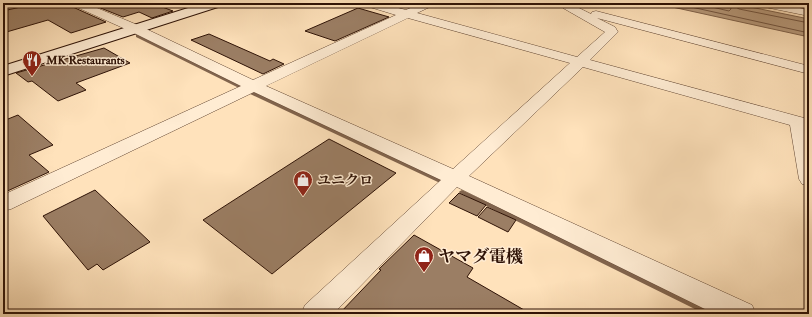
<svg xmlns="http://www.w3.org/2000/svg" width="812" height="317" viewBox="0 0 812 317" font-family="'IM FELL Double Pica','Noto Serif JP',serif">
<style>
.water{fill:#b89b7d;stroke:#81644d}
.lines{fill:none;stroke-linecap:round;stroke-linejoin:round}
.shore{stroke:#735642;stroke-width:1}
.stream{fill:#81644d;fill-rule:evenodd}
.building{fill:#9b7e64;stroke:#2e1206}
.street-casing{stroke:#624633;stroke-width:1}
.secondary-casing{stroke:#2e1206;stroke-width:2}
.street{fill:#ffecd3;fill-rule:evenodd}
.secondary{fill:#ffecd3;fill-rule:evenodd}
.labels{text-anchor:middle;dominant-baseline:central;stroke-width:3;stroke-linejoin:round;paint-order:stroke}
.far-poi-label{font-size:12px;font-weight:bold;fill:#2e1206;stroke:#ffecd3;text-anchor:start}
.poi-label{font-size:14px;font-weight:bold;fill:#2e1206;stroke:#ffecd3;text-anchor:start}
.near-poi-label{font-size:17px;font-weight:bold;fill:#2e1206;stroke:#ffecd3;text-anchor:start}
</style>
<rect width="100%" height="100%" fill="#ffe2bb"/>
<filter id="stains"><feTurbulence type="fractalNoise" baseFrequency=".005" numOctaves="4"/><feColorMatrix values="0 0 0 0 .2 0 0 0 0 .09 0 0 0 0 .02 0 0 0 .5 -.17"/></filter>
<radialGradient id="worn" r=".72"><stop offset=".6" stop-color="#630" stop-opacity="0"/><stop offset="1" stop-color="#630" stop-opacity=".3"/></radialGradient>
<!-- water -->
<path class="water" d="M654,3h77l78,16v18z"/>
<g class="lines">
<!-- shore -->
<path class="shore" d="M673,3l136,30
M695,3l34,8 2,-2 -1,-6
M736,3v4l3,2 70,14"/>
<!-- stream -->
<path class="stream" d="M136,35h2l105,52 -2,1h-2l-103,-51z
M248,91h4l192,90 1,1 -3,2 -2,-1 -192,-90z
M462,190l254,122 1,2h-12l-245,-121 -1,-1 1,-1z"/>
</g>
<!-- building -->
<path class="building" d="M27,3h37l42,19 -35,11 -23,-13 -45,13v-22l22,-5z
M111,3h46v2l16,6 -21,7 -13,-6 -16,5 -25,-10z
M358,8l31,9 -54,24 -30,-10z
M209,34l61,27 3,-2 11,5 -21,10 -72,-34z
M104,48l26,15 -54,20 10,7 -28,11 -26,-20 -4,1 -12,-9z
M18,115l35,30 -24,10 20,17 -46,21v-72z
M329,139l67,34 -124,101 -69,-54z
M95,190l55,52 -47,28 -6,-6 -9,6 -45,-54z
M459,193l27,12 -9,11 -28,-13z
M487,207l29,13 -8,12 -30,-15z
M414,235l59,33 -6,9 64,37h-192l42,-44 -2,-1z"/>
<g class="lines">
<!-- street casing -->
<g class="street-casing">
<path id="street" d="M6,3h20l-1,2 -22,5v-6z
M71,3h14l55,23 113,54 143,-65 -33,-10 -1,-2h17l27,7 15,-7h14l-1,2 -17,8 160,44 28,-25 -42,-24 -1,-2 1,-2h8l20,10 1,-2 4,-1 213,55v8l-212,-56 18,9 3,5 -28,28 214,58c8,14 5,50 5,68l-7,-2 -3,-5 -9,-54 -207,-58 -114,109 283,129 4,9h-41l-258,-127 -124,127h-32l4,-9 136,-125 -187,-88 -243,117 -8,2v-16l238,-109 -109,-54 -60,-27zM408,18l162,45 -117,106 -187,-83z
M755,3h21l33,7v6l-49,-10z"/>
</g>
<!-- secondary casing -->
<g class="secondary-casing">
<path id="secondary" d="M204,3h19l-2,3 -218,70v-10z"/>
</g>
<!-- street -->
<use href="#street" class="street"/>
<!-- secondary -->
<use href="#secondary" class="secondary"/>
</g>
<!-- icons -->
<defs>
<g id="restaurant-pin" transform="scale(1)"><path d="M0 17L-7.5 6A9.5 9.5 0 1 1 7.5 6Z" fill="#8f2418" stroke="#ffecd3"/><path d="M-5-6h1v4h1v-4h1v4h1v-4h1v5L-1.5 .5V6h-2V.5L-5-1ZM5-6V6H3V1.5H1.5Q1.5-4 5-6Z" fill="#fff"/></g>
<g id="shop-pin" transform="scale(1)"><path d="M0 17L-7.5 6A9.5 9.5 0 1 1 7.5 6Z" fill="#8f2418" stroke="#ffecd3"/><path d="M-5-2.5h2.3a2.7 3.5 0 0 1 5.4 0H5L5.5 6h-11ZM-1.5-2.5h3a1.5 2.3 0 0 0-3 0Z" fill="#fff"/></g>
</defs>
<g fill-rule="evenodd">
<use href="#restaurant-pin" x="32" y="60"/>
<use href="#shop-pin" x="303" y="180"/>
<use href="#shop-pin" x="424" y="256"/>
</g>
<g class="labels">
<!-- far-poi labels -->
<g class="far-poi-label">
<text x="46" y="60">MK Restaurants</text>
</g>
<!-- poi labels -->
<g class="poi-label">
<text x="317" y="180">ユニクロ</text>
</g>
<!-- near-poi labels -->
<g class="near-poi-label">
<text x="438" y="256">ヤマダ電機</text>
</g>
</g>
<!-- margin -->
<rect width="812" height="317" fill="none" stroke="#ffe2bb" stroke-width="16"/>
<rect x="4" y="4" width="804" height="309" fill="none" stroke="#2e1206" stroke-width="2"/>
<rect x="8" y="8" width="796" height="301" fill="none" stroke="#2e1206"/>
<rect width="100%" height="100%" filter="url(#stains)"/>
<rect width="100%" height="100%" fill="url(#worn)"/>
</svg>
